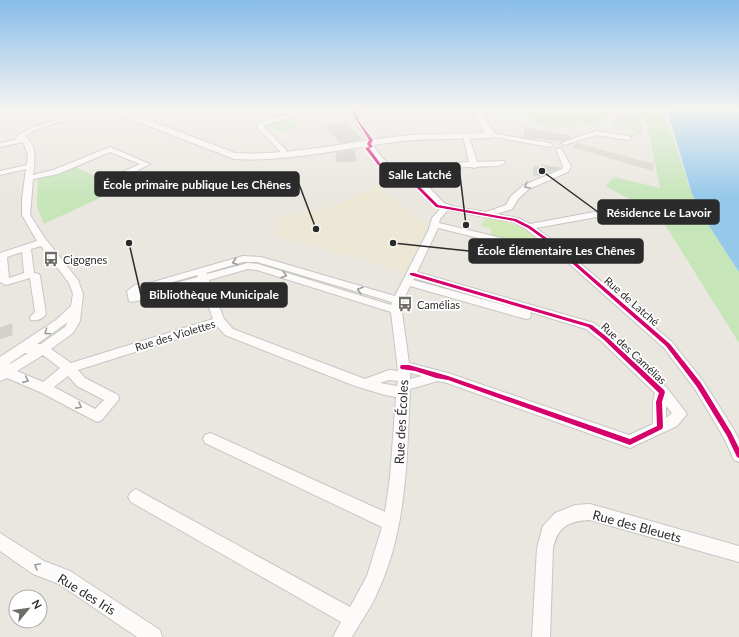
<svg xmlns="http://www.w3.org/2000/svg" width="739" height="637" viewBox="0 0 739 637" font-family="Lato,sans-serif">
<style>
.education{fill:#ece8d5}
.green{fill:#c6e5b9}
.cemetery{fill:#d3dec8}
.pitch{fill:#d0e9b7}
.plaza{fill:#d8d5cf}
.water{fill:#95c8ea}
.building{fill:#d2d0cb;stroke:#d4d2cc}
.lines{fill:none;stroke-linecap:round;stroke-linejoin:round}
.street-casing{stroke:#c7c6c5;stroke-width:2}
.secondary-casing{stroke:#c7c6c5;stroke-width:2}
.street{fill:#fcfbfa;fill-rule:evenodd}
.secondary{fill:#fcfbfa;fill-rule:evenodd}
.cycleway-casing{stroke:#fff;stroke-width:3}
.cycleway{fill:#d6006c;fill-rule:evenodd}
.oneway{stroke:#9e9d9d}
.labels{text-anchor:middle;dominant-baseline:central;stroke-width:3.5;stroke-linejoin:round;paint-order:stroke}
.poi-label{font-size:11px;fill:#2b2b2b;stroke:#fff;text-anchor:start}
.street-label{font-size:11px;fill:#2b2b2b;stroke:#fff}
.near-street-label{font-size:13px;fill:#2b2b2b;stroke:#fff}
.leader{fill:none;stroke:#2b2b2b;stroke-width:1.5}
.callout-dot{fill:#2b2b2b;stroke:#fff;stroke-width:1.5}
.callout{fill:#2b2b2b;stroke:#2b2b2b;stroke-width:1.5}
.callout-label{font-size:12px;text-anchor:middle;font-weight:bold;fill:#fff}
</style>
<rect width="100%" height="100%" fill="#eae7e0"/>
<!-- education -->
<path class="education" d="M376,184l34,29 -2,3h6v5l15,1 -24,50 -131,-37 7,-20 46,-7 14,-5z"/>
<!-- green -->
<path class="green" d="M496,109h95l5,3 11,2 -11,12 -19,-4 -9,6 -34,-4 2,-6 -38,-4z
M634,109h27l11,26 20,59 17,32 30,46v71l-80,-128 -54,-29 9,-9 46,11 -13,-65 -8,-6z
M291,119l7,6c-7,6 -21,9 -28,2h-5l3,-4z
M72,165l47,24 -75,35 -7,-17 1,-30z"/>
<!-- cemetery -->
<path class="cemetery" d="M617,114l22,3 4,10 -2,7 -8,3 -8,-1 1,-1 9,-1 1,-1 -2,-3 -24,-4h3z"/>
<!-- pitch -->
<path class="pitch" d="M485,218c22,3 38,8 56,22l1,3 -4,2h-6l-42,-10 2,-6 -11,-3z"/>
<!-- plaza -->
<path class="plaza" d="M577,143l77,21 -1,7 -81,-24z"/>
<!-- water -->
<path class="water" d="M667,109h72v163l-30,-46 -17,-32z"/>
<!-- building -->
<path class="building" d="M346,122l16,18 -21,3 -16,-16z
M525,127l45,9v2l-7,3 -39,-4z
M354,150l2,11 -19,1 -1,-9z
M541,165l19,3 -21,8 -6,-1 1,-9 7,1z
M12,324v11l-12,4v-11z"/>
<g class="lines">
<!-- street casing -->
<g class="street-casing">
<path id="street" d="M0,109h6l6,3 -5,5 -7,3v-4l5,-3 -5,-2z
M92,109h9l-66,21 -10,6c12,8 10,26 8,39l20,-5 57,-23 40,17 -35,18h-6v-4l31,-14 -30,-12 -52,22 -25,5 -3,36 14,22 34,43 5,14 -3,27 -7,12 -22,16 20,14 142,-44 -13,-36 -67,19 -4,-1 -2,-10 8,-6 18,-3 90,-26 18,1 134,39 34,-67 3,-11 9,-10 -3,-1 -22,-23 -35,-17 -15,-23 2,-4 -13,-19 -5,-12h6l5,12 13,19 -2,4c8,11 12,18 24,24l12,-3 61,-3 -6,-26 3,-2 3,2 8,26 27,-1 1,2c-8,6 -22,1 -31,5l-3,-1 -63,2 -6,2 20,9 22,23 11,4 31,5 20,-7 5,-9 13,-11 38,-16 1,-3 -7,-17 5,-1 10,18 -3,6 -39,17 -11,10 -6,10 -16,5 22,4 12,6 64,-12 3,1 1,2 -1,2 -61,11 25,19 111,95 31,39 31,49 5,10v22l-5,-2 -10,-22 -29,-49 -31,-41 -108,-96 -7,2 -14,-2 -97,-24 -21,44 177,51 15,12 58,53 20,26 -10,12 -47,22 -183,-65 -9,-2 -28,8c-3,68 -3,138 -31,200 -7,17 -18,32 -27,48h-19l8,-15 -210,-120 -3,-5 3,-5 5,-3 5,3 209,115 17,-31 15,-49 -177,-84 -2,-4 2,-4 5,-2 5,2 170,77 5,-35 6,-80 -11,-2 -30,-9 -130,-51 -8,-9 -139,44 7,8 33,17 1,4 -17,21 -5,2 -57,-30 -33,-14 -7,3v-24l56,-37 15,-14 2,-12 -4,-11 -28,-37 -10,3 3,24 5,1 1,2 6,38c-3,5 -9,7 -15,6l-1,-3 5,-5 -5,-34 -24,7 -6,-3v-29l37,-12 -15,-26v-16l4,-30 -26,6v-4l27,-6 1,-10 -5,-13 -23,5v-4l15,-3 3,-5 13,-7zM448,210l65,12 13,7 24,19 -15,-2 -96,-23 1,-4zM22,252l2,21 -15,5 -2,-21zM243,262h14l135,40 -1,3 -133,-41 -10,-1 -41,11 -1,-1zM248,269l9,1 134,42 7,59 -9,-1 -24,9 -132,-50 -9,-10 -15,-39zM197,275l1,2 -60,16c3,-3 50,-15 59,-18zM414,278l111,33 -112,-31zM410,286l116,33 4,-1 1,-3 -1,-3 56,17 15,12 54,52 -2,9v22l-24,11 -181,-62 -39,-10 -8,-58zM68,322l-3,5 -24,17h-4zM25,353h3l-18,11v-1zM43,355l17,13 -17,14 -26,-11zM410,373l12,3 -12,3zM68,376l9,10 27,14 -9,9 -41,-22zM389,380l9,1 -1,5 -17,-3zM666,406l6,7 -6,5z
M178,109h9l-37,13 -5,-1z
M314,109h11l-44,11 -18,6 23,24 1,6h-6l-1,-5 -24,-25 12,-7z
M596,131l32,5 3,2 -3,2 -32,-5 -32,10 -3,-2z
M491,133l59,10 3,2 -3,2 -61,-11v-2z
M590,504l149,42v16l-149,-42c-21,1 -32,6 -37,28l-3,89h-18l5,-89 6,-22 12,-13 20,-8z
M0,533l44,28 26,10 90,59 2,7h-25l-78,-53 -26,-10 -33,-23z"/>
</g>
<!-- secondary casing -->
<g class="secondary-casing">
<path id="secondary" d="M109,109h11l115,44c53,3 106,-10 158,-16 30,-4 62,-3 92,-4l-14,-24h8l17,26 -5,3c-32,1 -65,0 -97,4 -53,7 -106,20 -160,17l-124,-48z"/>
</g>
<!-- street -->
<use href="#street" class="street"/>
<!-- secondary -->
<use href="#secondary" class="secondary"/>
<!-- cycleway casing -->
<g class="cycleway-casing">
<path id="cycleway" d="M352,109h2l5,12 14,19 -2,4 2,3 -4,1 11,15 16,11 19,8 23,23 78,14 14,7 21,15 119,103 31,39 30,49 8,16v10l-2,-1 -10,-21 -30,-49 -31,-41 -117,-103 -21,-15 -14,-7 -78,-14 -23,-23 -19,-8 -16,-11 -13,-17 4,-1 -2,-3 2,-4 -12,-19z
M410,273h4l178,52 15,12 57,53 1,2 -3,10 1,25 -1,2 -32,16 -182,-65 -12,-2 -21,-7 -14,-2 -1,-2 1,-2h8l39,11 182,63 27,-13 -1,-24 3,-9 -56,-54 -15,-12 -178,-52z"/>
</g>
<!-- cycleway -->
<use href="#cycleway" class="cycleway"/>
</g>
<!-- one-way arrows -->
<defs><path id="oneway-chevron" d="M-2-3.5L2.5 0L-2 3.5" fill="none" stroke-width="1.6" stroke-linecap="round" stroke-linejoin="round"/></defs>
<g class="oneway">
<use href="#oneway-chevron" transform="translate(527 186) rotate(149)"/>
<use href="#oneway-chevron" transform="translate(235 262) rotate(164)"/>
<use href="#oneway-chevron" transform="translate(284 275) rotate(17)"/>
<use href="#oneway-chevron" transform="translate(360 290) rotate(-163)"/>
<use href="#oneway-chevron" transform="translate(47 332) rotate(146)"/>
<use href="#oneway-chevron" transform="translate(26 380) rotate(24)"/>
<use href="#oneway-chevron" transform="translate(79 406) rotate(28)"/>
<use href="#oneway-chevron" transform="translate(37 566) rotate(-150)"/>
</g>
<!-- sky -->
<linearGradient id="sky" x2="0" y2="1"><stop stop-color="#87bce9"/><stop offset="0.55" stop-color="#f6f4f1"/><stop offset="1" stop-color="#f6f4f1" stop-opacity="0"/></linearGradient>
<rect width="739" height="198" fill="url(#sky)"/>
<!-- icons -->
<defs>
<g id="bus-bare" transform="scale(1.2)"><path d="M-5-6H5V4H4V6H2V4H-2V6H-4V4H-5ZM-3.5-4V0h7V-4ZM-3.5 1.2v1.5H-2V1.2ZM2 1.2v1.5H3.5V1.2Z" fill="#6e6d6a" stroke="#fff" stroke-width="2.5" paint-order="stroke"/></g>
</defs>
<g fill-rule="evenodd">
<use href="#bus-bare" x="51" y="259"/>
<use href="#bus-bare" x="405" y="304"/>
</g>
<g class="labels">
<!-- poi labels -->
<g class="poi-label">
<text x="63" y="259">Cigognes</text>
<text x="417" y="304">Camélias</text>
</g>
<!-- street labels -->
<g class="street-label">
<text transform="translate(632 301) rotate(41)">Rue de Latché</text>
<text transform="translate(175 335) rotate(-17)">Rue des Violettes</text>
<text transform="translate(634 353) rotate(43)">Rue des Camélias</text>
</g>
<!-- near-street labels -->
<g class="near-street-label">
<text transform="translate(401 422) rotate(-87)">Rue des Écoles</text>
<text transform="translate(637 526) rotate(15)">Rue des Bleuets</text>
<text transform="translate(87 594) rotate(32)">Rue des Iris</text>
</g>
</g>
<!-- callouts -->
<path class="leader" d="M466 225L460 175M316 229L299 184M542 171L598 212M393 243L469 251M129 243L141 295"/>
<g class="callout-dot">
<circle cx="466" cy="225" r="4"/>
<circle cx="316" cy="229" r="4"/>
<circle cx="542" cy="171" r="4"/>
<circle cx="393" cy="243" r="4"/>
<circle cx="129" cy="243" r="4"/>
</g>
<g class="callout">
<rect x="380" y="163" width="80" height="24" rx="4"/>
<rect x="95" y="172" width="204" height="24" rx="4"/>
<rect x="598" y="200" width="121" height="24" rx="4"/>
<rect x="469" y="239" width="174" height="24" rx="4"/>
<rect x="141" y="283" width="146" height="24" rx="4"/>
</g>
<g class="callout-label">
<text x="420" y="179">Salle Latché</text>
<text x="197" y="189">École primaire publique Les Chênes</text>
<text x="659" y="217">Résidence Le Lavoir</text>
<text x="556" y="255">École Élémentaire Les Chênes</text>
<text x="214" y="299">Bibliothèque Municipale</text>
</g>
<!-- north arrow -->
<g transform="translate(28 609) rotate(61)"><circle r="19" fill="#ffffff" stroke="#aaaaaa"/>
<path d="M0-3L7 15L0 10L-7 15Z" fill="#6e6d6a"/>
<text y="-6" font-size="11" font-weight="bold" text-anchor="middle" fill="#2b2b2b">N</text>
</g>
</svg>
